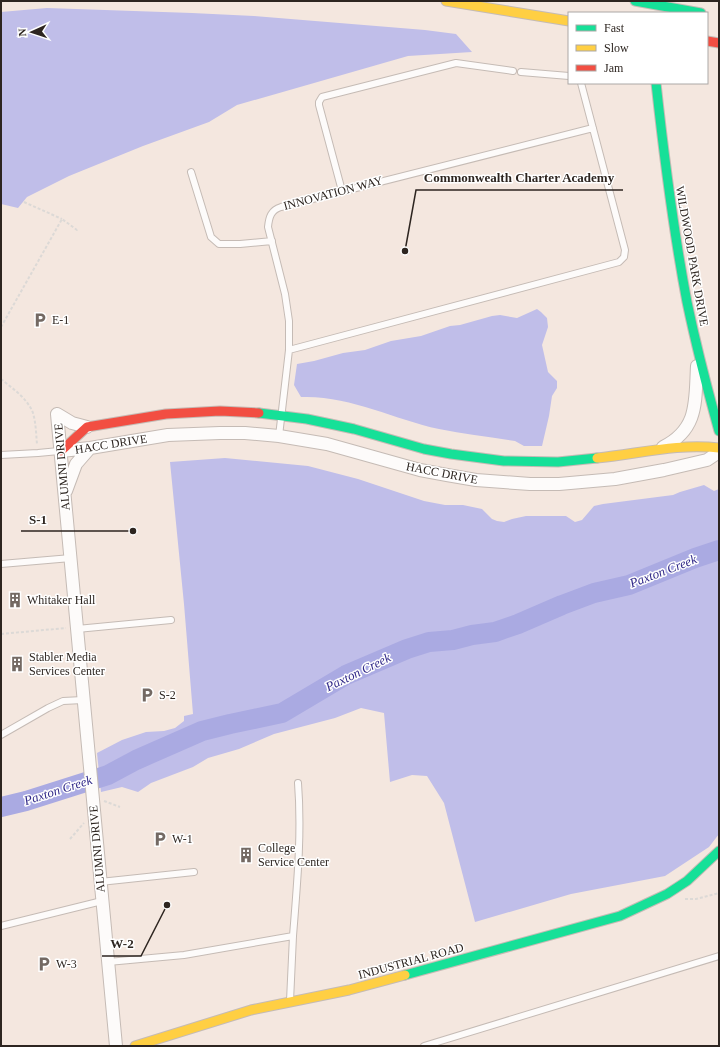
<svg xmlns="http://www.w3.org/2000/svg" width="720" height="1047" viewBox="0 0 720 1047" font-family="Georgia,serif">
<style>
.forest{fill:#c0bee9}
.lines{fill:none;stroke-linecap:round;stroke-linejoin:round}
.river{stroke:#aaaae2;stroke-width:20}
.lane-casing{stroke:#c5bbb5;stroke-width:8}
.street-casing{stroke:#c5bbb5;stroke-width:14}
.fast-casing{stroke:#c5bbb5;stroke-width:11}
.slow-casing{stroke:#c5bbb5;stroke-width:11}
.jam-casing{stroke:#c5bbb5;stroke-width:11}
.path{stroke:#dcd9d6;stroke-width:2;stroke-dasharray:3 2;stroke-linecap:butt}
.lane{stroke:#fdfbfa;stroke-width:6}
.street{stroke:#fdfbfa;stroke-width:12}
.fast{stroke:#16e098;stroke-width:9}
.slow{stroke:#ffcf43;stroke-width:9}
.jam{stroke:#f24e42;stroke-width:9}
.labels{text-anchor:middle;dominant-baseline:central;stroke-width:3;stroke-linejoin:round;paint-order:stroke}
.street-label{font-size:12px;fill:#2d2520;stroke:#fff}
.poi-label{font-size:12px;fill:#2d2520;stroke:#fff;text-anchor:start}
.water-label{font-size:13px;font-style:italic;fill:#302888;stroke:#fff}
.leader{fill:none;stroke:#2d2520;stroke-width:1.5}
.callout-dot{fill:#2d2520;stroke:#fff;stroke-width:1.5}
.callout-label{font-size:13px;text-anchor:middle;font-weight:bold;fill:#2d2520;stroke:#fff;stroke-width:3;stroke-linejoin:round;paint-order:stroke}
</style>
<rect width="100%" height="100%" fill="#f4e7df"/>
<!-- forest -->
<path class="forest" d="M47,8l145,5 62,3 171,14 31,4 16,18 -64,4 -171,49 -28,17 -66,24 -74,30 -42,21 -9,11 -17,-4v-192z
M537,309l4,3 6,6 1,9 -6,18 6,27 9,9v7l-5,8 -3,20 -7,30h-18l-9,-5c-26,-4 -51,-7 -76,-12 -46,-10 -90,-34 -138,-32l-7,-12 3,-21 17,-3 29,-8 22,-3 26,-9 30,-5 29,-10 10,-1 32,-9 8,-1 17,3z
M225,458l83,8 50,13 66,22 21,4h18l19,4 10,10 5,2 7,1 8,-3 14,-3h40l9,6 7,-2 12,-14 9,-2 70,-9 7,-3 24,-7 10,6 5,-2v345l-10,13 -44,29 -94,18 -96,28 -31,-119 -17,-27 -15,-1 -22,7 -6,-69 -23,-5 -26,10 -61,16 -35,15 -31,9 -15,9 -42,16 -13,9 -16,-5 -21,5 -4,-39 25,-13 24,-8 18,-1 11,-3 9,-7v-5l9,-2 -9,-110 -14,-142z"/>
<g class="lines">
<!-- river -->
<path class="river" d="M1,807l25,-6 82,-26 28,-15 66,-29 28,-7 52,-11 64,-38 61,-26 22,-7 24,-2 19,-5 23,-3 23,-8 44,-19 32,-12 35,-8 66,-27 24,-8"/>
<!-- lane casing -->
<g class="lane-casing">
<path id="lane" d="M521,72l48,4
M191,172l20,65 8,7h21l32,-3
M342,191l-23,-86v-3l3,-5 134,-34 57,8
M289,350l330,-88 5,-5 1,-7 -44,-167
M279,436l10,-86v-29l-4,-27 -17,-67c1,-10 3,-17 13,-20l312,-79
M1,455l37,-2 21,-2
M1,564l70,-6
M77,629l94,-9
M1,735l47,-27 15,-7 20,-1
M100,882l94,-10
M1,926l101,-25
M293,936c4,-51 9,-102 5,-153
M108,962l76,-7 109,-19 -3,65
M424,1046l295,-90"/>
</g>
<!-- street casing -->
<g class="street-casing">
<path id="street" d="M57,414l59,632
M57,414l15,9 15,4
M663,447c36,-18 32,-46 34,-81
M61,451l29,-3 78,-13 52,-2h25l34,3 48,8 93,26 27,5 29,5 54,4h29l56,-5 49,-9 43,-10 12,-8
M66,491l10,-27 14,-16"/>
</g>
<!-- fast casing -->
<g class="fast-casing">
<path id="fast" d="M635,1l66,12
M656,83c8,73 17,146 31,219 9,43 20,86 32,129
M259,413l48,6 47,10 70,20 27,5 53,7 54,1 39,-4
M405,975l215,-59 47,-22 20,-13 32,-30"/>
</g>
<!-- slow casing -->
<g class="slow-casing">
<path id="slow" d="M446,1l123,20
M597,458c41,-4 81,-15 122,-10
M135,1046l116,-36 98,-20 56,-15"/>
</g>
<!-- jam casing -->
<g class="jam-casing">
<path id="jam" d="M707,41l12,2
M61,451l26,-24 79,-13 54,-3 39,2"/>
</g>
<!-- path -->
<path class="path" d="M24,202l38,17
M1,327l61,-108 15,11 2,-1
M1,379c11,9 27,20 32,34 3,10 3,21 4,31
M1,634l65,-6
M104,801l16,6
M70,839l14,-16
M685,899h11l23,-6"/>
<!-- lane -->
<use href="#lane" class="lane"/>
<!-- street -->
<use href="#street" class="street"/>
<!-- fast -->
<use href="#fast" class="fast"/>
<!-- slow -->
<use href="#slow" class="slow"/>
<!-- jam -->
<use href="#jam" class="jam"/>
</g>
<!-- icons -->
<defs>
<g id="parking-bare" transform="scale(1.2)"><path d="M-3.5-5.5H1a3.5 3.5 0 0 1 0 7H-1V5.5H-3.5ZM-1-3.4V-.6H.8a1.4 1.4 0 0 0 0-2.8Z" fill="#736963" stroke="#fff" stroke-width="2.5" paint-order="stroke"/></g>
<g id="building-bare" transform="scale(1.2)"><path d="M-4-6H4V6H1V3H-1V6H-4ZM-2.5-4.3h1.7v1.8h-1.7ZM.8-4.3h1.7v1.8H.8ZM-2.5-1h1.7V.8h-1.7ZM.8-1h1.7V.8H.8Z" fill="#736963" stroke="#fff" stroke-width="2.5" paint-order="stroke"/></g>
</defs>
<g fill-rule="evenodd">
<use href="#parking-bare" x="40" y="320"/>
<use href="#building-bare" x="15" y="600"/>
<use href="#building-bare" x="17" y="664"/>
<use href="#parking-bare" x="147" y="695"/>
<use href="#parking-bare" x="160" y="839"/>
<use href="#building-bare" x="246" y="855"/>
<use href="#parking-bare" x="44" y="964"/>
</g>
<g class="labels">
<!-- street labels -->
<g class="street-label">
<text transform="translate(333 193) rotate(-15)">INNOVATION WAY</text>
<text transform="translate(692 256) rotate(80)">WILDWOOD PARK DRIVE</text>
<text transform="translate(111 444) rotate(-9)">HACC DRIVE</text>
<text transform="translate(62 467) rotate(-95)">ALUMNI DRIVE</text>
<text transform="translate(442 473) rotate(11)">HACC DRIVE</text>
<text transform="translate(97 849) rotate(-95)">ALUMNI DRIVE</text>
<text transform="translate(411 961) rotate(-15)">INDUSTRIAL ROAD</text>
</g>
<!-- poi labels -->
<g class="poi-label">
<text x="52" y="320">E-1</text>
<text x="27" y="600">Whitaker Hall</text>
<text x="29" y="657">Stabler Media<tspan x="29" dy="14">Services Center</tspan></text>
<text x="159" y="695">S-2</text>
<text x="172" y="839">W-1</text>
<text x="258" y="848">College<tspan x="258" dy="14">Service Center</tspan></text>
<text x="56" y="964">W-3</text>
</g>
<!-- water labels -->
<g class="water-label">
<text transform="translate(663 571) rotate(-21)">Paxton Creek</text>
<text transform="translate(358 672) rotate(-26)">Paxton Creek</text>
<text transform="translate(58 790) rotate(-18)">Paxton Creek</text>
</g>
</g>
<!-- callouts -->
<path class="leader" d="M405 251L416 190H623M133 531L55 531H21M167 905L141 956H102"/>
<g class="callout-dot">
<circle cx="405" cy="251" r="4"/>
<circle cx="133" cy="531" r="4"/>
<circle cx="167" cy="905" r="4"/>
</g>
<g class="callout-label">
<text x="519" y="182">Commonwealth Charter Academy</text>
<text x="38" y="524">S-1</text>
<text x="122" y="948">W-2</text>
</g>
<!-- border -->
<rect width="720" height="1047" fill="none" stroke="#2d2520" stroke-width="4"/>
<!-- legend -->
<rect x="568" y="12" width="140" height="72" fill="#ffffff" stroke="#aba8a6"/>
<rect x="576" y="25" width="20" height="6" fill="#16e098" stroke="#aba8a6"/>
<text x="604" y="32" font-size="12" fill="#2d2520">Fast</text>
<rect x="576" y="45" width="20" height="6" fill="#ffcf43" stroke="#aba8a6"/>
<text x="604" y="52" font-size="12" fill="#2d2520">Slow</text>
<rect x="576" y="65" width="20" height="6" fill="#f24e42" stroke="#aba8a6"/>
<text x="604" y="72" font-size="12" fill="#2d2520">Jam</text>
<!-- north arrow -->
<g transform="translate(32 32) rotate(267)" stroke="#ffffff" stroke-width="3" paint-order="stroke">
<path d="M0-3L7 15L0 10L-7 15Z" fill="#2d2520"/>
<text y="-6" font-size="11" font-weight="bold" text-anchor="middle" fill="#2d2520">N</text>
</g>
</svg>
